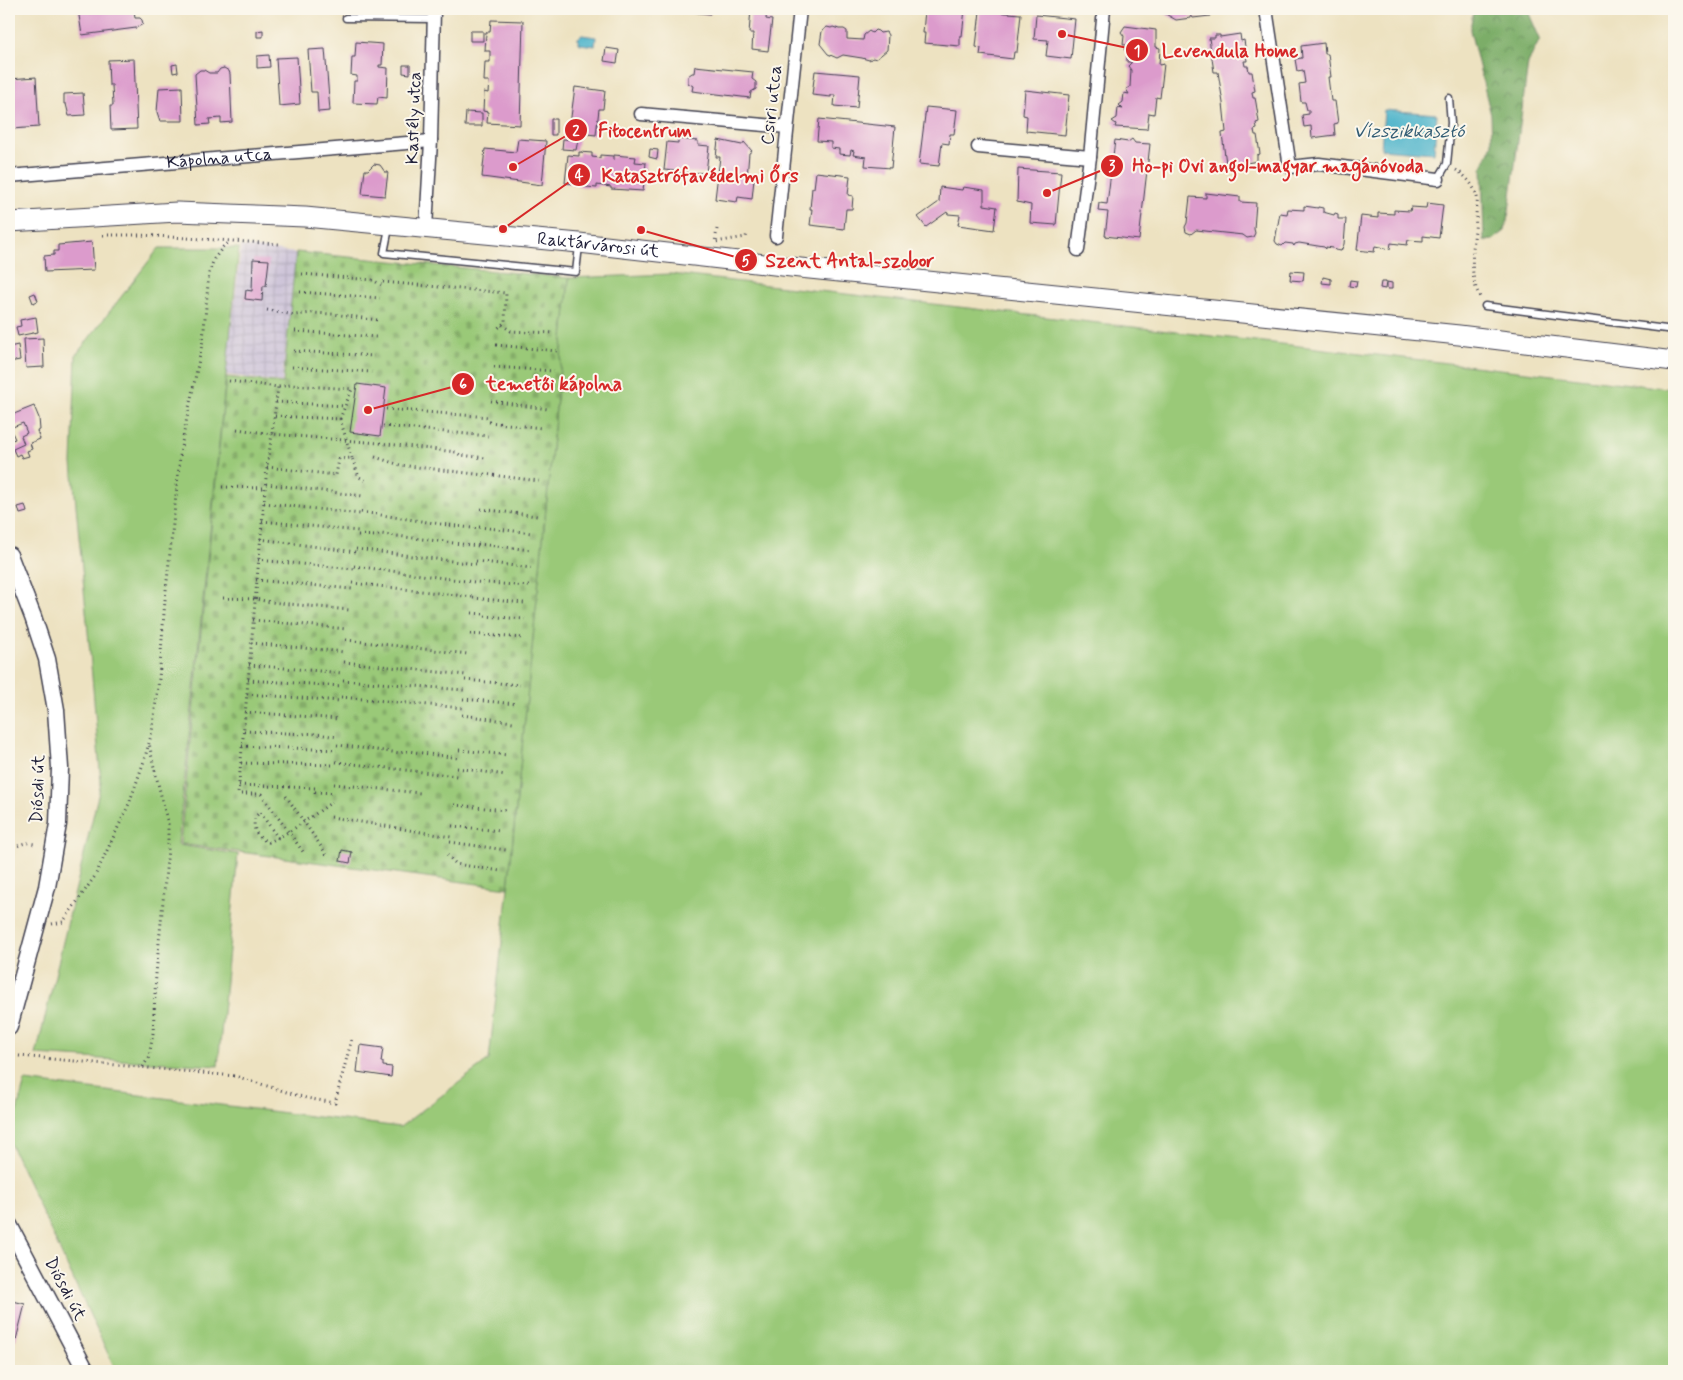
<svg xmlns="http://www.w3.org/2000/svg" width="1683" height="1380" viewBox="0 0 1683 1380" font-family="Mynerve,sans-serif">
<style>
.industrial{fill:url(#industrial-grid)}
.green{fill:#9ac978;stroke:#5e765a}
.forest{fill:url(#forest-crowns);stroke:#4e6852}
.cemetery{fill:url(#cemetery-stones);stroke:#5e765a}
.water{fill:#4bb3ca;stroke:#366a82}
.building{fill:#dc9bcc}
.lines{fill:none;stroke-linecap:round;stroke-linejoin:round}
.service-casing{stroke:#403f4f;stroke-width:9}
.minor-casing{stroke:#403f4f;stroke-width:15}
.tertiary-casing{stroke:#403f4f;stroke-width:19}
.secondary-casing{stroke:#403f4f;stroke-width:21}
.path{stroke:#403f4f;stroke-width:3;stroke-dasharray:1 4;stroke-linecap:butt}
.service{stroke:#fff;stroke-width:6}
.minor{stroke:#fff;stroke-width:12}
.tertiary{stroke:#fff;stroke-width:16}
.secondary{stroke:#fff;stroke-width:19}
.labels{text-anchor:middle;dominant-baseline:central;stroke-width:4;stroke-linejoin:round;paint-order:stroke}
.street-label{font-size:18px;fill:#22223b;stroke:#fbf7ec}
.water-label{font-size:19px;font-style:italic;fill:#325c74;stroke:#fbf7ec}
.leader{fill:none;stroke:#d62828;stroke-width:2}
.callout-dot{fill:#d62828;stroke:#fbf7ec;stroke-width:2}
.mark-label{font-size:15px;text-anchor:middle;font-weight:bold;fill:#fff}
.callout-label{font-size:19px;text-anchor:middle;font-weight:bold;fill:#d62828;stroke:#fbf7ec;stroke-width:4;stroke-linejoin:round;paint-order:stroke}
</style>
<defs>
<pattern id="industrial-grid" width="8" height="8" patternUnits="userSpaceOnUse" patternTransform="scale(1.25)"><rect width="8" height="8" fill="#c9bfd7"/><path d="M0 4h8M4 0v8" fill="none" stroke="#aca4b9"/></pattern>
<pattern id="forest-crowns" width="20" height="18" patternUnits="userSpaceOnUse" patternTransform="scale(1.25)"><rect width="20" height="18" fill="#7bad68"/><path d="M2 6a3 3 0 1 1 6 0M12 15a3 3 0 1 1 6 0" fill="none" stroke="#648c57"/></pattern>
<pattern id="cemetery-stones" width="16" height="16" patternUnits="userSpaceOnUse" patternTransform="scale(1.25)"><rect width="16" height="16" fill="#9ac978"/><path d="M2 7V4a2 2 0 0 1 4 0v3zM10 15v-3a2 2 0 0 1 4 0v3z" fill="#84ac69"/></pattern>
</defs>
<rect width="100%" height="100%" fill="#fbf7ec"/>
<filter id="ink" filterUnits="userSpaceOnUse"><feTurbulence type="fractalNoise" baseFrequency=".02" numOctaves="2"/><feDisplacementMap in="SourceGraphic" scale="10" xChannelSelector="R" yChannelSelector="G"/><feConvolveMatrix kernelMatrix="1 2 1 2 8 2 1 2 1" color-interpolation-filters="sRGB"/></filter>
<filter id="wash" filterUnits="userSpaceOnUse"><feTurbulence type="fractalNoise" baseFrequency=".0096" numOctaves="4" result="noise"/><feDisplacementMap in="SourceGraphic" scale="20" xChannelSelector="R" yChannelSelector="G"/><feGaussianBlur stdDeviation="1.12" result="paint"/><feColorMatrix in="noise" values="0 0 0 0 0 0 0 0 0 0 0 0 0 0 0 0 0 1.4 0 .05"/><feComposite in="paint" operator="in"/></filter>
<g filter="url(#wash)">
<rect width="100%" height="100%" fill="#ede2c1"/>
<!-- industrial -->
<path class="industrial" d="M241,246l55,7 -14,129 -56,-7z"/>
<!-- green -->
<path class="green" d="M159,248h80l-61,597 60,9 -20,212 -182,-11 65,-272 -11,-130 -18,-190 4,-108z
M671,274l1003,115v982h-1558l-107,-230 16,-60 375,46 89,-67 19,-172 61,-610z"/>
<!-- forest -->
<path class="forest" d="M1476,9h51l13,30 -12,24 -19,148 -4,20 -12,9 -9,1 -2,-74 10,-23 -1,-29 -21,-85 3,-18z"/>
<!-- cemetery -->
<path class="cemetery" d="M296,252l273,26 -61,610 -328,-44 46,-467 57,6z"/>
<!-- water -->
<path class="water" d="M582,35l14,2 -1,9 -15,-2 -3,-5z
M1384,110l53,4 -3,39 -53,-4z"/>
<g id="blocks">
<!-- building -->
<path class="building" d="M78,9h56l1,9h5l2,2 1,4 -7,4 -54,7z
M296,9h31v2l-25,1 -6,-1z
M690,9h20v5l-20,-2z
M751,9h16l-1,10 6,1 -4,31 -16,-2 1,-16h-4z
M925,9h40l-3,27h-2v10l-36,-3 1,-10h-2z
M1157,9h52l1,7 -17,2 -2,-3v3l-15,2z
M1211,9h33l-6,3 -3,-2 -24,3z
M980,11l41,3 -4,38h-3l-1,7 -33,-4 1,-7 -5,-1z
M1036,15l39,4 -4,40 -25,-3 2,-16 -14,-1z
M491,20l32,1 -3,104 -33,-2 1,-11 -5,-1 1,-19 4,1 1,-12h-5l1,-19h5v-11h-5l1,-19h4z
M1125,26l31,4v17l4,1 -1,17 5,-1 -4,34 -4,-1 -2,17 -5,-1 -2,16 -32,-2 1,-3 -4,-3 5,-3 1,-10 5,1 -4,-4 4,-3 1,-9 5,1 -3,-5 4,-2 1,-17 -3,-4 4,-4h-5v-9l-3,-4 5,-4h-6l1,-9 -3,-4z
M827,27l4,1 2,-1 6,2h5l3,2v8l16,1 1,-5 5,-4 3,2 3,-3 3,1 2,2 6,-1 2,3 -1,15 -11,9 -3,-1 -4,2 -7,-2 -19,-3 -6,3 -9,-4 -8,-10 2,-13z
M263,30v7h-6v-6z
M470,31h13v10h-13z
M1240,34l1,7 3,-1 3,21h-3l1,5h3l1,6h3l3,19 -3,1 1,6h2l1,5 3,19 -3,1 1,6 -3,1 1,5h2l3,19 -3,1v6l-20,4v1l-4,1v-2l-6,1 -1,-3 -4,-29v-1l4,-1 -3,-29 -5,-31h-4l-5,-34h6v-3h5v2z
M356,42l27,2 -1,21h-3v2l9,1 -1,30 -9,-1 -1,7 -24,-1 1,-22h3v-5l-6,-1 1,-18h3z
M1324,43l1,11h3l3,23h-3l3,24h4l3,22 -4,1 1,11 -23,3 -1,-12 -7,1 -2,-12 7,-1v-4h-2l-2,-8h-4l-2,-18 6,-1 -2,-13 -6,1 -2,-12 7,-1 -1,-12z
M606,48l13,2 -2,13 -13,-2z
M325,49l5,62 -12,1 -1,-20h-6l-3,-42z
M269,55l1,12 -13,1v-12z
M297,57l3,47 -21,2 -3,-48z
M134,59l3,70 -26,1 -1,-24h3l-1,-21h-3l-1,-25z
M177,64l1,8 -5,1 -1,-8z
M403,65h7v9l-7,-1z
M695,66l58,6 -1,7 4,3v7l-5,3 -1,6 -58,-7 1,-5 -5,-3v-7l4,-3h2z
M224,68l5,3 1,3 2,48 -11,1v-5l-12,1 1,5 -12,1 -3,-51 5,-4h4l5,3h8l3,-4z
M815,71l45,4 -3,33 -23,-2 1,-11h-4v2l-19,-2z
M36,77l3,50 -27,2 -2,-36h-1l1,-14z
M182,87l1,34h-23l-3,-9 2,-24z
M575,87l30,4 -2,18h-4l-3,26 -27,-3z
M1025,90l44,5 -4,40 -39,-4 1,-15 -4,-1z
M83,93l2,22 -16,1 -3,-12h-2v-10z
M926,107l31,3 -3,24h-4l-1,10 -7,-1 -3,23 -20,-2z
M466,112l16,1v13h-17z
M551,119h5v16h-5z
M819,119l76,8 -4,41 -26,-2 1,-9 -13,-2 1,-4 -3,-1 -1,5 -11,-1v-5l-8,-1v-6l-14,-1z
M518,139l28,2 -4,44 -60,-8 3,-28 31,3z
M563,139l15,1 -2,10 -14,-1z
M678,139l20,2v4l11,1 -3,27 -31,-1v-1l-11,-1 3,-28 11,1z
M1132,139l3,4 15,1 -11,96 -34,-4 3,-24 -10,-1 1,-8 8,1 8,-64 13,2z
M718,140l24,5 2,-3 8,9 -3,2 -2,25 7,1 -2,20 -14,-2 -1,5 -22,-3 5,-42h-4z
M650,149l8,1 -1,9 -8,-2z
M579,152l13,1v4l8,1v-3l13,1v3h1v-4l22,2 -1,5 11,1 -3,28 -32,-2v-2l-14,-2v3l-21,-2v-2l-11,-1 3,-28 11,1z
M374,164l6,1 5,7h3l-3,24 -23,-2 3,-24h3z
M1018,169l43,3 -5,53 -26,-2 1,-18 -14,-3z
M816,172l34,4 -2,19 5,1 -1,13h-6l-2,20 -34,-4 2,-16h-2l2,-21h2z
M940,187l22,3 1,-3 21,3v15l13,2 -3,23 -36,-5 2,-10 -12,-1 -1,-2 -21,15 -8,-10 21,-15z
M1206,193l34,4v5l16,1 -2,26 1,4 -2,4 -6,1 -4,-3 -47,-5 -5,4 -5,-2 -1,-5 2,-4 3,-26 16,1z
M1427,203l16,2 -4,33 -16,-2v5l-15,-1 -1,5 -16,-2 -1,6 -15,-3 -1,6 -17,-2 4,-34 17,2v-5l16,1v-4l16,1 1,-4 15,1z
M1304,206l14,2v-1l5,1v4l11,3 1,-2 3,1v5h8l-2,25 -3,7 -6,-1 -2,-2 -7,-1v2l-2,-2 -25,-4 -4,1 -1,2 -1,-1v-1l-8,-1 -3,3 -5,-2 -2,-3 5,-28 7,1 1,-5 16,1z
M92,242l2,28 -49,2 -1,-16 10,-1v-4h4v-6z
M253,259l16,1 -3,26h-3l-1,15 -17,-2 1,-9 6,1z
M1291,271l13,1 -1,9 -13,-1z
M1323,277l8,2v5l-9,-1z
M1350,280l7,1 -1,6 -7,-1z
M1381,282h5l-1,7 -5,-1z
M1387,282l5,1v6h-5z
M35,293l3,8 -5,2 -3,-8z
M36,317l2,15 -20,4 -2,-9 5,-1 -1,-6z
M43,338l1,29 -18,1 -2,-29z
M18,345l2,15 -11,2v-15z
M357,384l29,4 -6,48 -30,-4z
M34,406l5,12 1,12 -3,1 3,8 -10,4 2,6 -5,2 2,5 -7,2 -2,-4 -4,2 -3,-7 11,-5 -3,-8 6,-3 -4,-10 -13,5 5,11 -6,2v-25z
M25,505l2,7 -7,2 -2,-7z
M342,850l10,2 -2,11 -10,-2z
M360,1045l23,3 -2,14h2v4l9,1 -1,10 -34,-5z
M9,1300l16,4 -9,36 -7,-2z"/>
</g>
</g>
<g filter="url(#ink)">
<use href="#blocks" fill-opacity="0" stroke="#403f4f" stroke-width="1"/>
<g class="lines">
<!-- service casing -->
<g class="service-casing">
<path id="service" d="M346,18l87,1
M1438,179l9,-15 4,-41 -2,-25
M389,228l-5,25 192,19 3,-26
M1485,306l189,24"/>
</g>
<!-- minor casing -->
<g class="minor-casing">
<g id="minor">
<path d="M1266,9l24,158 29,-3 119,15"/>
<path d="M641,114l146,13"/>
<path d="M978,147l112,10"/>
<path id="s1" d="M9,176l422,-35"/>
<path d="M426,228l5,-87 3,-132"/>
<path d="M776,236l24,-227"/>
<path d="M1078,250l12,-93 14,-148"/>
</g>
</g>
<!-- tertiary casing -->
<g class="tertiary-casing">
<path id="tertiary" d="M9,555l24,62 14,42 9,51 4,58 -2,56 -11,63 -38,140
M9,1225l77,146"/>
</g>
<!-- secondary casing -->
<g class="secondary-casing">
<g id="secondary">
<path id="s2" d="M9,222l168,-10 128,5 274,26 221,25 659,67 215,26"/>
</g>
</g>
<!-- path -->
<path class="path" d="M1456,170c10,6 18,15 21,27 1,5 -1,13 -1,19 -1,27 -10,57 5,83
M717,229l-2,13 31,-5 1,-4
M103,235h37l139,9
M302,274l71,6 8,5
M383,282l123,11 -1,29 -8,7
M300,292l80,6
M267,310l28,5 17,-2 21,1 45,6
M502,325l9,6 43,2
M295,331l81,6
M496,345l61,6
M294,351l80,5
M292,367l80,5
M494,367l60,4
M229,381l49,6 -6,47 107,9 77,9 4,3 26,3
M492,384l57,6
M491,401l57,8
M276,402l69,4 7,-17 -62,-4 -12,2
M386,409l103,8
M275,416l65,3 12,39
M340,419l5,-13
M489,422l53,6
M383,426l105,10
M237,429l35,5 -5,33 -29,327h23l43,59
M375,457l25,8 84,10
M267,467l69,8 3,-16 13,-1 7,19 8,4
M484,474l55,7
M266,484l97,12
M222,487l43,1
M264,503l96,11
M481,509l56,7
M361,512l80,12 38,5
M262,521l96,10
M479,527l53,6
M358,535l18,1 5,-2 97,12
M260,539l96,13
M478,544l53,6
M356,549l120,15
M258,560l96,9
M476,561l55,7
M354,566l120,16 55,4
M256,580l96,9
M352,583l121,14
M223,598l32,1 15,3 79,8
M473,598l51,5
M472,613l12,1v2l41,3
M253,620l94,9
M470,634l53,4
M346,640l122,14
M251,643l94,9
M344,662l122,13
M249,665l94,8
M248,680l94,6
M343,680l121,10
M465,680l55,5
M247,694l94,7
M341,697l122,11
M463,699l54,5
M245,712l94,7
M462,715l51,7
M244,731l59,3c6,-2 26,2 35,3
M337,745l63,8 8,-2 50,7
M242,746l95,4
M459,750l49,5
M336,762l121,14
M241,763l94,2
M457,768l49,7
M334,784l86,9
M239,785l76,3v4l18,1
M286,796l41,59
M454,805l52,5
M331,817l120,20
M452,826l49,5
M278,838l-18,-26 -5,5c-3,13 2,21 14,25 23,-10 43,-26 63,-40
M9,842c10,8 9,1 19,1 0,0 7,1 8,1
M450,842l56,8
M447,855l9,9 44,7
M52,924l11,-2 32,-46 34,-72 15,-43 8,-29 7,-53 6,-79 16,-153 22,-107 6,-67 5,-14 9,-12 7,-5
M9,1055l226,21 71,22 29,5 17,-65
M143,1067l6,-10 4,-24 3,-59 12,-125v-25l-15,-61 -4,-20"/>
<!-- service -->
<use href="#service" class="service"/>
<!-- minor -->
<use href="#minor" class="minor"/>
<!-- tertiary -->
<use href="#tertiary" class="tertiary"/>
<!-- secondary -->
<use href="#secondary" class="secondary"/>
</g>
</g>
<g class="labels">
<!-- street labels -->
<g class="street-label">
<text transform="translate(772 105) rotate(-84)">Csiri utca</text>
<text transform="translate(414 118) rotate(-88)">Kastély utca</text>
<text stroke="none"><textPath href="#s1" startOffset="211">Kápolna utca</textPath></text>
<text stroke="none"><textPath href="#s2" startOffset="591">Raktárvárosi út</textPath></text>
<text transform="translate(38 789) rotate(-88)">Diósdi út</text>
<text transform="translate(65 1289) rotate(62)">Diósdi út</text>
</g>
<!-- water labels -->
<g class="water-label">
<text x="1409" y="131">Vízszikkasztó</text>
</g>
</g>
<!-- callouts -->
<path class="leader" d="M1062 34L1137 50M513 167L576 130M1047 193L1112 166M503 229L579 175M641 230L746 260M368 410L463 384"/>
<g class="callout-dot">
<circle cx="1062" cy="34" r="5"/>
<circle cx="513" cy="167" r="5"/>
<circle cx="1047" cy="193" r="5"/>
<circle cx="503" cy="229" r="5"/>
<circle cx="641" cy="230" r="5"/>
<circle cx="368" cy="410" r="5"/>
<circle cx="1137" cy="50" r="12"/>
<circle cx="576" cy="130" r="12"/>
<circle cx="1112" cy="166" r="12"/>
<circle cx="579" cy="175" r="12"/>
<circle cx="746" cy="260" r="12"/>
<circle cx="463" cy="384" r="12"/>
</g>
<g class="mark-label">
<text x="1137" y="56">1</text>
<text x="576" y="136">2</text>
<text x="1112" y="171">3</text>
<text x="579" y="180">4</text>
<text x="746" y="266">5</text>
<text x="463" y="389">6</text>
</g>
<g class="callout-label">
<text x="1230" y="57">Levendula Home</text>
<text x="645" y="137">Fitocentrum</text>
<text x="1278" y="172">Ho-pi Ovi angol-magyar magánóvoda</text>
<text x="700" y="182">Katasztrófavédelmi Őrs</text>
<text x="850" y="267">Szent Antal-szobor</text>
<text x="554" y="390">temetői kápolna</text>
</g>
<!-- margin -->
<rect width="1683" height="1380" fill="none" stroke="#fbf7ec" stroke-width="30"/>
</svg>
